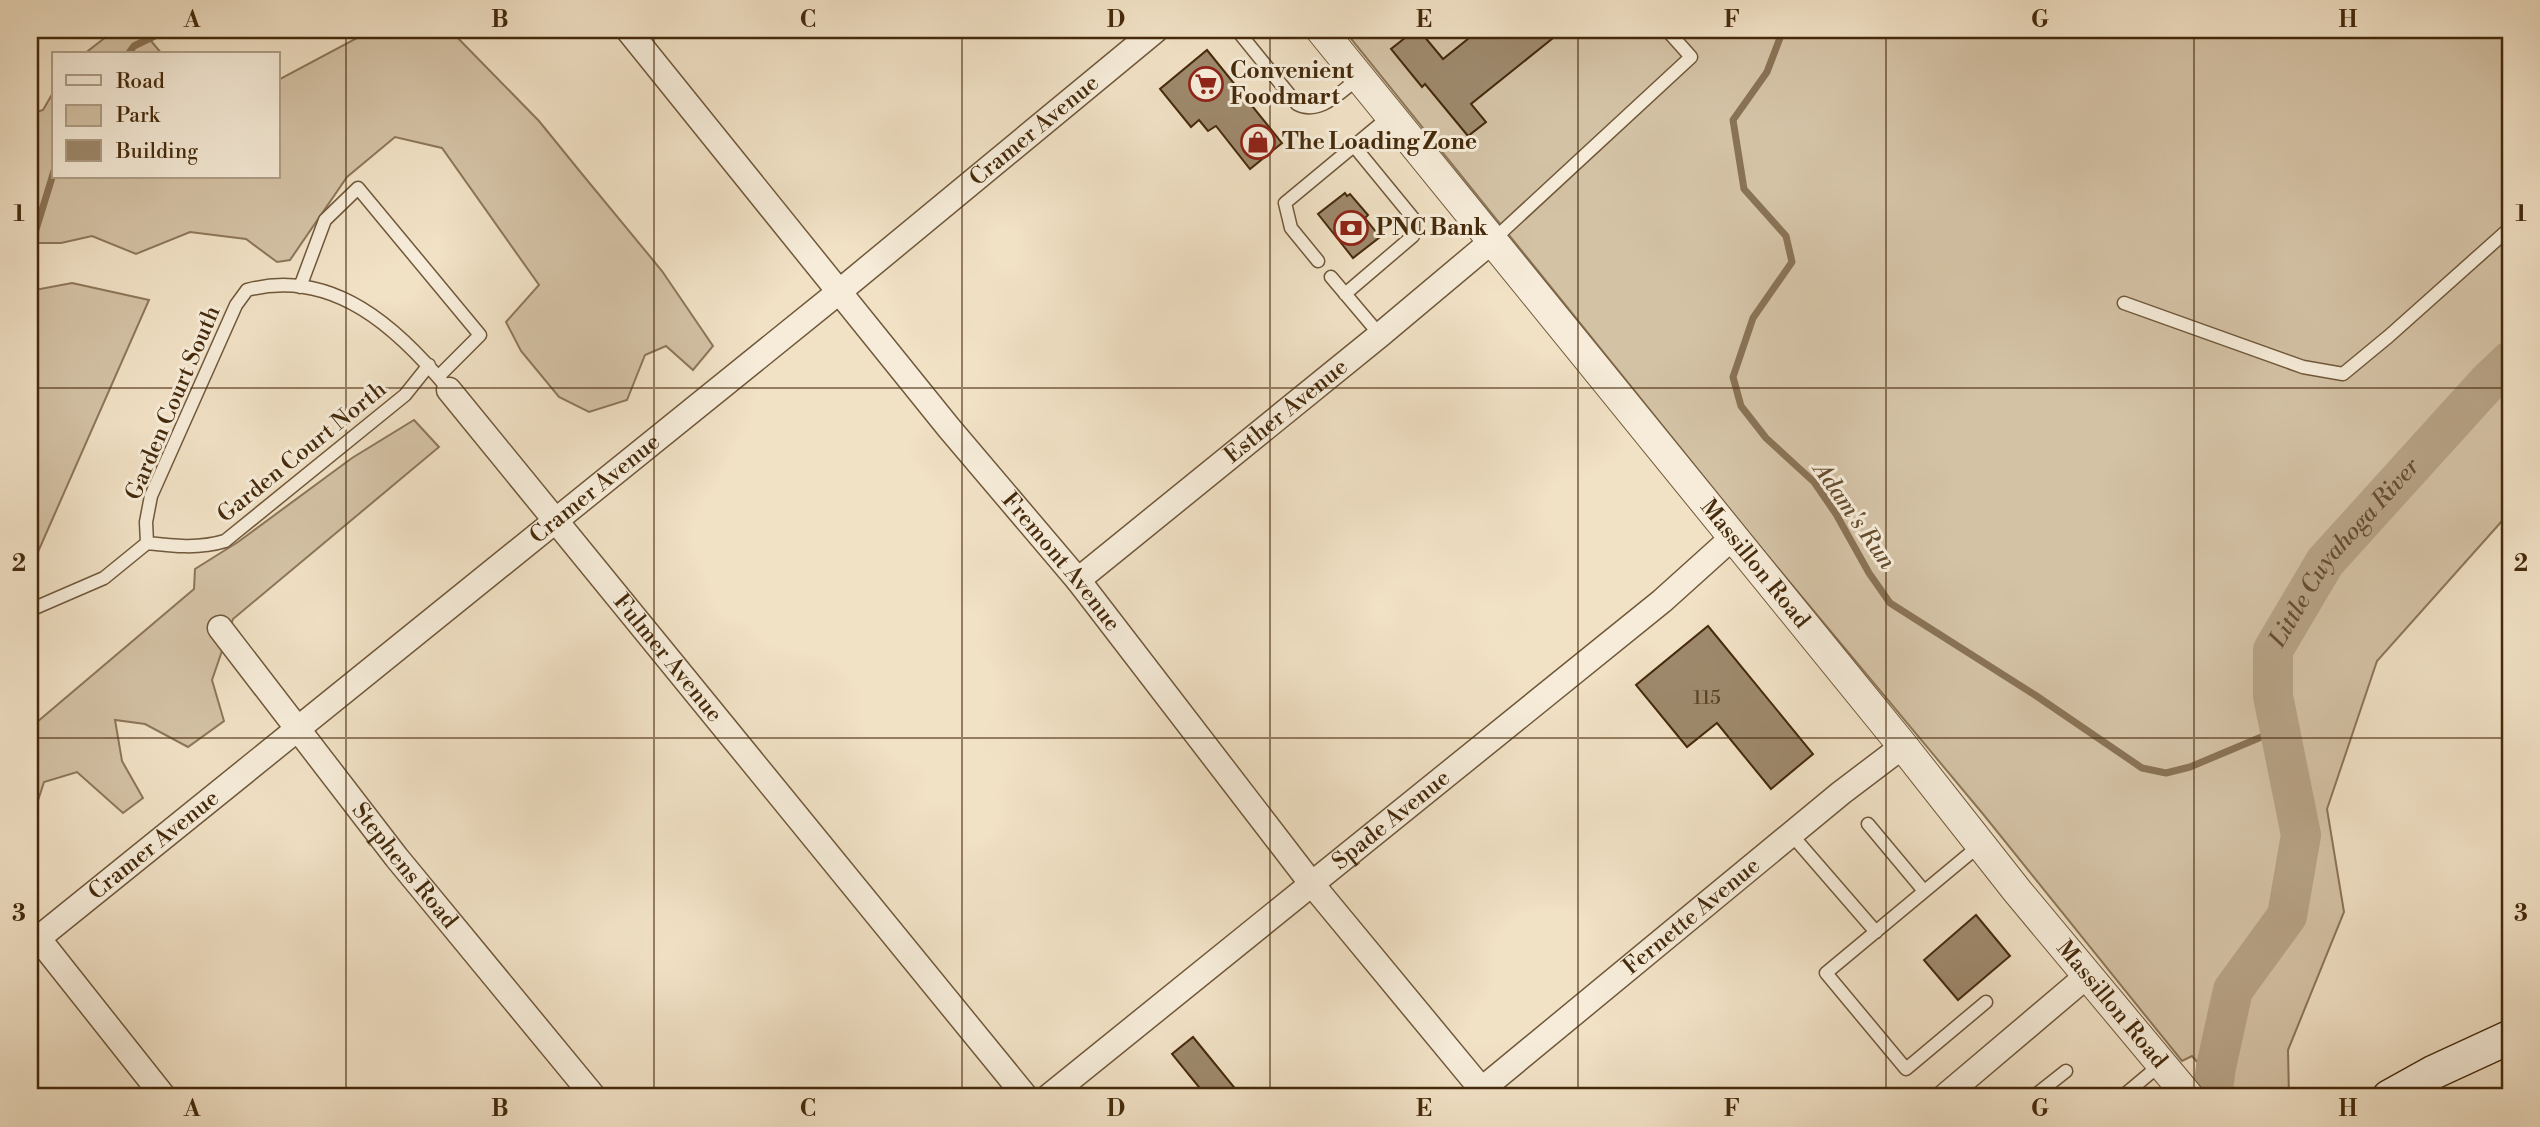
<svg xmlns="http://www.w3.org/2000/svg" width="2540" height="1127" viewBox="0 0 2540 1127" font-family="'Libre Bodoni',serif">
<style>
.green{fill:#d4c2a5;stroke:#8c7658;stroke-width:2}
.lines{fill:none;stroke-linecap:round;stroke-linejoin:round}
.stream{stroke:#897355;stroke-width:7}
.river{stroke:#b7a386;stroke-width:40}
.building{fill:#9e896c;stroke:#452a0b;stroke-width:2}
.service-casing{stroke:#70583a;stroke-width:15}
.minor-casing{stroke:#70583a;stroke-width:27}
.tertiary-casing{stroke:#70583a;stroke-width:32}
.secondary-casing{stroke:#452a0b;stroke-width:36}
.service{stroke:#f6ecd9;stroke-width:12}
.minor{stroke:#f6ecd9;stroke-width:24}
.tertiary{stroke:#f6ecd9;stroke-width:30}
.secondary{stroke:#f6ecd9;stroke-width:33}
.grid{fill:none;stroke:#452a0b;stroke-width:2;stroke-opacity:0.55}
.labels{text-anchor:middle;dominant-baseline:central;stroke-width:6;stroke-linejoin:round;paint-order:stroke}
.number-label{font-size:19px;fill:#5b4223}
.poi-label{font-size:23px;font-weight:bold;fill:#452a0b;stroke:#f6ecd9;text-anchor:start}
.street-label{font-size:23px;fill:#452a0b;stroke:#f6ecd9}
.water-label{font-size:24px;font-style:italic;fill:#674e30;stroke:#f6ecd9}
.neatline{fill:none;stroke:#452a0b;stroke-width:2.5}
.grid-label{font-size:23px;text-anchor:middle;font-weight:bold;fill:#452a0b}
</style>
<rect width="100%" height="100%" fill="#f1e1c5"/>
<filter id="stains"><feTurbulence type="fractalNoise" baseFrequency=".00286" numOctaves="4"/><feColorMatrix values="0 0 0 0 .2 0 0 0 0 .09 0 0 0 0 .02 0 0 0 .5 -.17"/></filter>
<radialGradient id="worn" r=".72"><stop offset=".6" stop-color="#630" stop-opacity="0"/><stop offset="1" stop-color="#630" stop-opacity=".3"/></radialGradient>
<!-- green -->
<path class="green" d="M115,30h27l20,24h-78z
M365,30h85l89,91 43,53 80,97 51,75 -20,24 -27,-24 -21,9 -18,45 -38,12 -30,-15 -38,-46 -15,-29 33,-37 -97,-137 -47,-11 -48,40 -57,83 -13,2 -31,-23 -56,-7 -54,22 -44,-18 -31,7h-31v-129l13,-4 11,-19v86h224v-97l81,-43z
M1344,30h1166v482l-133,149 -50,148 17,103 -56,138 1,47h-61l-36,-41 -10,5 -199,-247 -221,-265z
M72,283l77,17 -119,270v-284l5,4z
M414,420l25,27 -206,172 -21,61 12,41 -36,26 -43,-23 -30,-4 7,41 21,37 -20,15 -46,-41 -33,10 -11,34 3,38 -6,2v-128l164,-139 1,-20 43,-27 114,-84z"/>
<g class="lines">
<!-- stream -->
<path class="stream" d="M1783,30l-16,42 -34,48 11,69 42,47 6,26 -39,56 -20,59 8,29 25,32 48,44 22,32 33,59 21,30 145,92 107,73 24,5 24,-6 88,-37
M128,54l6,-8 33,-16
M30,249l24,-78"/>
<!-- river -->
<path class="river" id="s1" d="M2212,1097l4,-30 17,-77 54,-74 14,-81 -28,-139v-46l52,-88 163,-180 22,-21"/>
</g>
<!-- building -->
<path class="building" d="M1415,30h4l24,29 36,-29h84l-92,74 15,18 -18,14 -43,-52 -3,3 -31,-38z
M1207,50l75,93 -32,26 -34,-43 -8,5 -9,-11 -8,7 -31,-38z
M1345,193l2,3 3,-2 18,21 -3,3 15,19 -27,21 -35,-44z
M1708,626l105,128 -42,35 -54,-66 -30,24 -51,-62z
M1976,915l34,41 -52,44 -34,-40z
M1193,1037l49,60h-35l-35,-43z"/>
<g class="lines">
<!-- service casing -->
<g class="service-casing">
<path id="service" d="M1237,30l60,74c23,12 44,-13 62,-26
M1492,241l199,-184 -24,-27
M1318,261l-27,-33 -6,-25 105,-87
M1331,277l49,58
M300,287l25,-67 33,-32 122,147 -42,42
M1345,294l68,-58v-18l-59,-72
M2124,303l179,64 40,7 46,-38 121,-108
M147,543c26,3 52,6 78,-2l180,-146 24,-30
M30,610l74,-32 43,-35 -1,-21 5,-26 85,-191 11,-15c86,-23 152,39 202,100
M1868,824l56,67
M1791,834l85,98
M1980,845l-154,128 80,96 80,-67
M2033,1097l33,-26
M2124,1097l-1,-1 38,-32"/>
</g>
<!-- minor casing -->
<g class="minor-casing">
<g id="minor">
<path id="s2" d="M628,30l321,398 129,152 233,303 177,214"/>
<path id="s3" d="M449,390l577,707"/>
<path id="s4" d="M1078,580l302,-245 112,-94"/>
<path id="s5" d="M220,628l177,230 197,239"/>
<path d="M38,938l126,159"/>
<path id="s6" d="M30,945l810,-654 316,-261"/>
<path id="s7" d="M1481,1090l360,-297 62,-47"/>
<path id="s8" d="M1048,1097l614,-496 70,-63"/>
<path d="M1944,1097l144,-122"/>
</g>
</g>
<!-- tertiary casing -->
<g class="tertiary-casing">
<g id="tertiary">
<path id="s9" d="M1321,30l582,716 115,146 171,205"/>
</g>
</g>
<!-- secondary casing -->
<g class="secondary-casing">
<path id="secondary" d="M2389,1097l45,-25 76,-35"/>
</g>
<!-- service -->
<use href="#service" class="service"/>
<!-- minor -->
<use href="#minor" class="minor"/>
<!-- tertiary -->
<use href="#tertiary" class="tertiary"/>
<!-- secondary -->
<use href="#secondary" class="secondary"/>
</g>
<!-- grid -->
<path class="grid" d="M346,30v1067M654,30v1067M962,30v1067M1270,30v1067M1578,30v1067M1886,30v1067M2194,30v1067M30,388h2480M30,738h2480"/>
<!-- icons -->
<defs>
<g id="supermarket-ring" transform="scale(1.75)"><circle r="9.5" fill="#f6ecd9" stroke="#8f2418" stroke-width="1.5"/><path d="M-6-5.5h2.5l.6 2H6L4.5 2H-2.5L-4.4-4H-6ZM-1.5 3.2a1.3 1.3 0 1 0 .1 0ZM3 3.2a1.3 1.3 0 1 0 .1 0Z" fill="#8f2418"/></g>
<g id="shop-ring" transform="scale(1.75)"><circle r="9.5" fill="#f6ecd9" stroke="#8f2418" stroke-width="1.5"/><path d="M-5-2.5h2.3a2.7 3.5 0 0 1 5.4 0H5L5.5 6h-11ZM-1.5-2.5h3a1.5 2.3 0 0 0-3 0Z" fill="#8f2418"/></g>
<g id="bank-ring" transform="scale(1.75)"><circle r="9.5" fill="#f6ecd9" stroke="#8f2418" stroke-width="1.5"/><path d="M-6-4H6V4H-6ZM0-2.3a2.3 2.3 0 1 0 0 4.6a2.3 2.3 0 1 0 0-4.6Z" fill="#8f2418"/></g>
</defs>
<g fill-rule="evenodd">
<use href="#supermarket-ring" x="1206" y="84"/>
<use href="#shop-ring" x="1258" y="142"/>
<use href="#bank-ring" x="1351" y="228"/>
</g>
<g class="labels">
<!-- number labels -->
<g class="number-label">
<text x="1707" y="698">115</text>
</g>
<!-- poi labels -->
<g class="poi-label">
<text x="1230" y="71">Convenient<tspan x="1230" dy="26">Foodmart</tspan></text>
<text x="1282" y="142">The Loading Zone</text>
<text x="1376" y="228">PNC Bank</text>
</g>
<!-- street labels -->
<g class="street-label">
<text stroke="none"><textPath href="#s6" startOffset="1293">Cramer Avenue</textPath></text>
<text transform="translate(173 403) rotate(-67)">Garden Court South</text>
<text stroke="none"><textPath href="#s4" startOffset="268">Esther Avenue</textPath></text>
<text transform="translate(302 452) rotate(-39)">Garden Court North</text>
<text stroke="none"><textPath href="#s6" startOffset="726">Cramer Avenue</textPath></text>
<text stroke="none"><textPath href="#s2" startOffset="686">Fremont Avenue</textPath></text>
<text stroke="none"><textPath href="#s9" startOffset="688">Massillon Road</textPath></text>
<text stroke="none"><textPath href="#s3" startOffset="346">Fulmer Avenue</textPath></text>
<text stroke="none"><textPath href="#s8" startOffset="441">Spade Avenue</textPath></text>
<text stroke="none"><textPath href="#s6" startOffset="159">Cramer Avenue</textPath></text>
<text stroke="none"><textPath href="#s5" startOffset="301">Stephens Road</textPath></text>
<text stroke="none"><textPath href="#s7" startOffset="273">Fernette Avenue</textPath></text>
<text stroke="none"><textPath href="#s9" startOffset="1255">Massillon Road</textPath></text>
</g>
<!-- water labels -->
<g class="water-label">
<text transform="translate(1854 516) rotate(55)">Adam's Run</text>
<text stroke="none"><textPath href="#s1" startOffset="592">Little Cuyahoga River</textPath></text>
</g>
</g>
<!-- margin -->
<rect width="2540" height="1127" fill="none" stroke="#f1e1c5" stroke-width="77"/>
<!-- legend -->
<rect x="52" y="52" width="228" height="126" fill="#f6ecd9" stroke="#af9e87" stroke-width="2"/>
<rect x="66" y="75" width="35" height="10" fill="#f6ecd9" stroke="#af9e87" stroke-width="2"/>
<text x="116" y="88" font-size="21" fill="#452a0b">Road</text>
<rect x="66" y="105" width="35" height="21" fill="#d4c2a5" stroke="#af9e87" stroke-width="2"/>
<text x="116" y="122" font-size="21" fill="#452a0b">Park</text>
<rect x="66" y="140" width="35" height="21" fill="#9e896c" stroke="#af9e87" stroke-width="2"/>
<text x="116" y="158" font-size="21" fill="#452a0b">Building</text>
<rect x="38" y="38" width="2464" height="1050" class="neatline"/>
<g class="grid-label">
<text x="192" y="27">A</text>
<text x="500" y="27">B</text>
<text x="808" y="27">C</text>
<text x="1116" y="27">D</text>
<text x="1424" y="27">E</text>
<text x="1732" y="27">F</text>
<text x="2040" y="27">G</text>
<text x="2348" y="27">H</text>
<text x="19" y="221">1</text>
<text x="2521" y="221">1</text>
<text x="19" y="571">2</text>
<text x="2521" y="571">2</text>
<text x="19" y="921">3</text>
<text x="2521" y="921">3</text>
<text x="192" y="1116">A</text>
<text x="500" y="1116">B</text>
<text x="808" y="1116">C</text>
<text x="1116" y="1116">D</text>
<text x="1424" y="1116">E</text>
<text x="1732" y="1116">F</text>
<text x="2040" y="1116">G</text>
<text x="2348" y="1116">H</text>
</g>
<rect width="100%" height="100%" filter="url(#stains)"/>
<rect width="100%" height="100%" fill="url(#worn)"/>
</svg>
